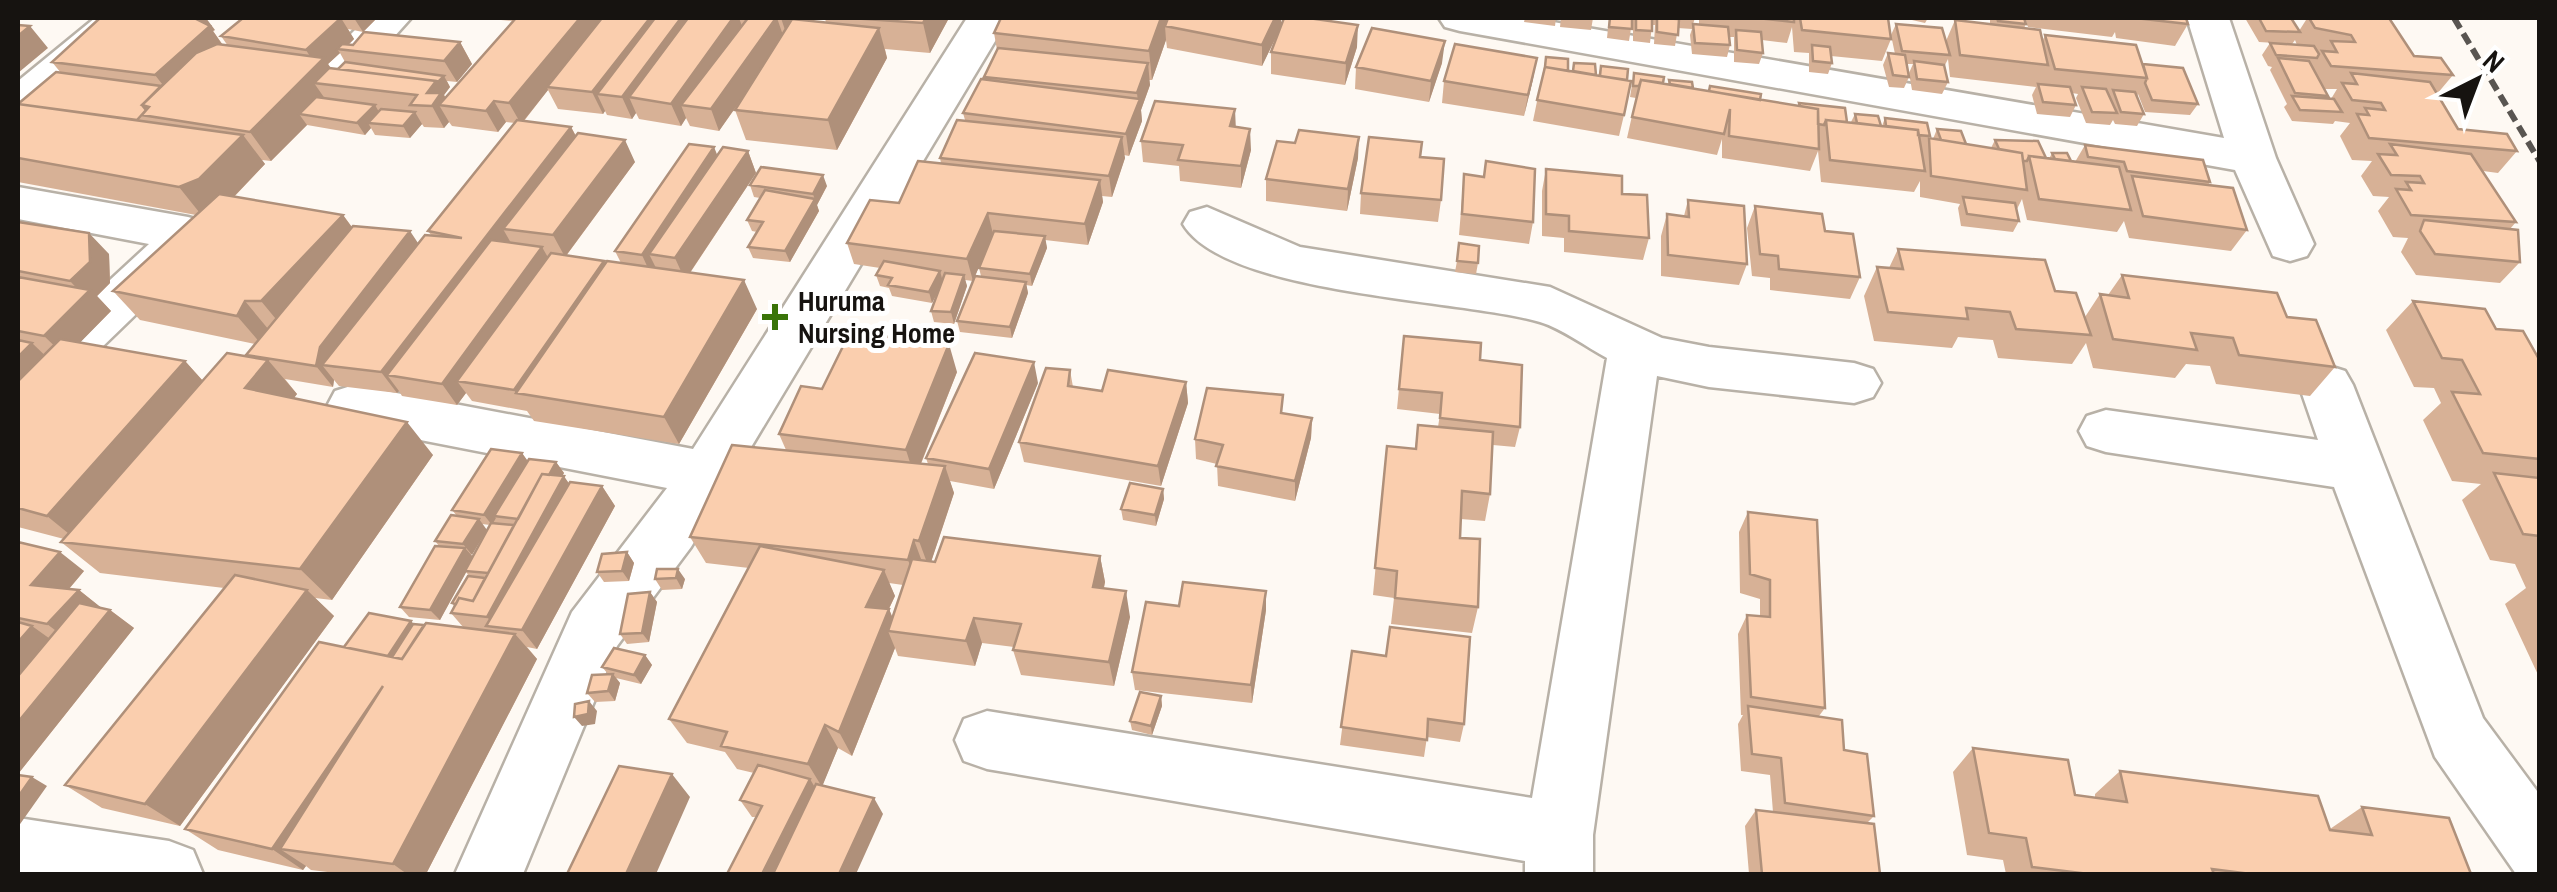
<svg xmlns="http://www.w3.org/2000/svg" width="2557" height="892" viewBox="0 0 2557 892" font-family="'Archivo Narrow',sans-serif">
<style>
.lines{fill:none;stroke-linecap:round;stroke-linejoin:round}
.street-casing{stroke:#b8b1a7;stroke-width:5}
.street{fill:#fff;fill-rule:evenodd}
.rail{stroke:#595551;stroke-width:6;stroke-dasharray:12 6;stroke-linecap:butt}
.wall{fill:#d7b196;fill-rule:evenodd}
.shaded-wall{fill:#af907a}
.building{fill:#faceae;stroke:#af907a;stroke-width:2.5}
.poi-dot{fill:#397409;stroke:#fff;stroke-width:4}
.labels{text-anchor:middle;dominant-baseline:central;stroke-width:10;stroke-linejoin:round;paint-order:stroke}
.poi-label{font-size:28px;font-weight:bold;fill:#161310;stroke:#fff;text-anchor:start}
</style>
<rect width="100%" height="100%" fill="#fef9f3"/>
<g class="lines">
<!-- street casing -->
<g class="street-casing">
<path id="street" d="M95,18h46l-107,96 -16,4v-37z
M367,18h44l-73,81 -16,4 -16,-4 -6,-10 6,-10z
M967,18h42l-318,529 -74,99 -94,228h-68l117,-262 95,-124 -313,-61 -19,-6 -8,-15 8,-15 19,-6 339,64z
M1439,18h91l694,120 -37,-120h42l47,140 38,86 -7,12 -17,5 -17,-5 -38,-86 -775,-139 -15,-4z
M18,187l170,30 17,5 7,12 -20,26 -155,150 -19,6v-51l131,-121 -131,-25z
M1207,207l93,40 250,40 112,51 47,9 145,16 19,6 8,14 -8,14 -19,6 -145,-16 -52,-11 -64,459v39h-68v-13l-538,-92 -23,-8 -9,-21 9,-21 23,-8 545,87 75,-440c-21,-11 -44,-29 -67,-36 -79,-23 -315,-27 -357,-98l7,-12z
M2326,365l19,6 8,14 130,333 57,77v79h-24l-81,-117 -101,-270 -228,-35 -19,-6 -8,-15 8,-15 19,-6 212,30 -19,-55 8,-14z
M18,818l151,23 24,9 10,24h-185z"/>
</g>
<!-- street -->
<use href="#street" class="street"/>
<!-- rail -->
<path class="rail" d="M2454,18l86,144"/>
</g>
<!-- wall -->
<path class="wall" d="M243,18h134l-14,14 -15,-3 6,10 -5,5 111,-2 12,22 -15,18 -10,-1 3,6 -6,8 2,3 67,-77 -36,-3h121l2,3 2,-3h194l-1,1 31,4 -1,-5h124l-19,35 -45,-4 2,9 -50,92 -91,-10 -11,-30 8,-13 -24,34 -29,-5 -4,-8 -5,8 -42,-7 -3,-6 -4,6 -25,-4 -2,-4 -2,3 -45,-5 -10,-19 -24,31 47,6 5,9 59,26 -69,94 38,5 1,3 16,-1 -6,-12 103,-95 30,-5 8,22 -66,100 67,36 -78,135 -145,-23 -7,-10 -55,-10 -6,-8 -9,12 -55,-9 -3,-5 -2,2 -58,-7 -5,-6 -1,7 -48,-8 12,15 -3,4 139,57 -101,145 -17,-2 19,18 -154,210 -78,-18 -37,-23 159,-197 -124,-15 -39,-31 3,-3 -46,-12v-306l91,33 1,29 -13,13 14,15 -31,31 105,19 18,20 44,-25 8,-12 -115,-24 -27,-29 83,-76 -178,-33v-79l43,-30 -9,-11 163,-32 -2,1 10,14 5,1 -7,-10zM340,53l5,9 -7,7 -7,-1 -3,-4zM416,115l8,12 20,1 5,-6 3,4 46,6 8,-10 9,1 -87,108 3,4 -13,8 -66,-16 -9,-12 -109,-18 31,-33 -3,-4 9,1 36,-36 58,10 6,-7 4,7 35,3 12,-14z
M1001,18l280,8 76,21 -12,38 -74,-11v-22l7,-20 -16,34 -95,-18 -1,-8 -14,40h-3l1,5 -9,25 1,11 -13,35 -5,-1 1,3 -13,39 -10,-1 1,6 -15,43 -43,-5 2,8 -15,38 -6,-1 2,8 -16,45 -52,-6 -3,-11 24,-45 -2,-8 9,-23 -15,36 -8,-1 2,6 -13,38 -20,-2 -3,-11 7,-19 -6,11 -40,-7 -3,-8 -9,-2 -4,-11 4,-7 -26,-4 -7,-21 52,-40 42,-40 -1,-5 25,-38 -2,-7 22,-33 -1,-3 13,-27 -3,-17z
M1525,18h31l-1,8 -31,-4z
M1561,18h32l-2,12 -31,-3z
M1609,18h86l-2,6h6v-6h189l3,21 -9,22 -51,-5 1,7 -4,11 -19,-2v-19l-15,-1 -2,-25 -5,16 -25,-3 1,13 -4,11 -25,-2v-25h-5l1,8 -3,12 -35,-3 -2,-19 2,-6 -14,-1 -3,18 -21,-2 1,-19h-3l-2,18 -17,-2v-19h-1l-3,19 -22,-3z
M1912,18h16l-3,5 -13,-3z
M1988,18h36l2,6 -2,4 19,12 2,-5 98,29 55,40 -8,11 -45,-3 -7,-18 -1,2 7,18 -7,12 -22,-2 -2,-4 -3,5 -24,-2 -10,-25 2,-4 -6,-1 4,12 -6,12 -33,-3 -5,-19 4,-8 -86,-10 -2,-18 -4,8 4,15 -6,12 -30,-4 -3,-17 4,-9h-6l2,13 -5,11 -15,-1 -6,-22 5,-12 7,1 -4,-19 5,-11 50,17 9,-21 35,4v-6z
M2025,18h161l2,6 -13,22 -59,-8 -1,-6 -3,5 -84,-10z
M2245,18h46l8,13 7,-11 -3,-2h86l25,38 39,19 -16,19 21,35 59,22 -19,22 -15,-2 33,51 -6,7 10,33 -20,21 -84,-8 -15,-23 7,-14 -15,-1 -15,-26 11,-14 -16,-1 -12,-20 11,-15 -20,-1 -12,-24 10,-13 -15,-2 -2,3 -41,-3 -8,-14 3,-3 -17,-34 2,-3 -4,-1 -6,-11 8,-12 27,2 -2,-5 -3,4 -33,-2zM2324,89h13l-6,10 -4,-1 1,-2z
M1546,57l22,14 30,5 3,-10 23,49 -5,21 -86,-15z
M1442,63l-13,39 -74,-13 1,-22z
M1634,73l29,10 5,1 1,-4 24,8 105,18 1,-3 48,19h4l4,-8 27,12 3,-8 45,18 -1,2 4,1 4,-10 29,15 25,4 4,-8 51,18 3,1 3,-6 23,9 10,-17 125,37 -2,3 39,45 -16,21 -102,-13 -5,-17 -7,11 -90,-12 -5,-21 -5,10 2,12 -6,11 -52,-6 -3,-18 2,-4 -40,-7v-16l-6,11 -93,-10 -3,-31 -8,20 -88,-13v-19l-5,16 -90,-17 9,-40 -6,-1z
M1533,79l-9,37 -82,-13 2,-22z
M1235,109v18l16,23 -10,38 -61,-7 -1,-15 -36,-4 -2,-21z
M1295,143l63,15 -11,53 -81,-10v-22z
M1420,157l21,43 -3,22 -78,-8 1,-21z
M1546,169l76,25 27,44 -6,22 -79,-8v-14l-22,-2v-45z
M1464,174l69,48 -4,22 -70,-9z
M750,185l77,1 -10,19 2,6 -29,51 -37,-4 -5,-11 9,-15 -5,-1 -5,-11 13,-22 -6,-1z
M1688,200l59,64 -8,21 -78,-9v-40l6,-22 17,2z
M1755,206l70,25 35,46 -10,22 -80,-9v-12l-18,-2 -5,-48z
M1898,249l157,42 30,26 15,-23 8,1 14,-20 165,42 48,50 -25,29 -94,-12 -6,-18 -24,-2 -11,14 -82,-10 -7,-25 -14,21 -74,-6 -5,-18 -35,-3 -6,11 -78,-7 -10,-45 13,-29 12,1z
M1457,261l21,2 -2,11 -21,-2z
M2413,301l83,28 44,32v318l-35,-75 21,-16 -11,-24 -25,-4 -28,-60 19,-16 -29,-3 -29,-61 18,-17 -7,-15 -20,-1 -28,-57z
M1404,336l76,24 40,67 -5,20 -22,-2 -3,49 -5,27 -24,-2 -1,19 18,69 -6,26 -81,-9 3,-26 -21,-3 14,-149 28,3 3,-24 20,2 2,-13 -43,-5z
M1070,370l3,17 29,4 84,-9 2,21 -27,83 -137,-24 -5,-20z
M957,372l-36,92h7l-2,-6 112,-75 -44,106 -44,-8 4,12 -23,69 169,-6 5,26 -1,6 26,29 -16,69 -93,-11 -8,-25 1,-3 -32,-4 -7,23 -77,-10 -3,-8 -43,108 -14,-8 -16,38 61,28 -131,3 -12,-17 14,-27 -17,-4 -12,-17 -38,-9 -18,-24 80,-151 -43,-5 -16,-26 96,-87 -7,-16 43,-45zM889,583l14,2 -11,32 -3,-8 6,-13z
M1283,413l29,5 -1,20 -16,63 -77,-15 -1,-22 -21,-5 -1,-20z
M522,453l5,8 29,1 8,11 -2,3 7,7 33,3 13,20 -78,143 -10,-2 10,12 -111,215h-82l-33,-4 -5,-4 -3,4 -85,-20 -33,-21 159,-182 69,-23 50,3 -12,-14 3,-7 -2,-3 18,-26 -4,-5 -26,48 -31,-3 -9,-10 39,-61 -4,-5 22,-25 -5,-6zM482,524l8,1 -17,32 -2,-2z
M1163,489l1,10 -8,27 -33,-6 -2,-11z
M1748,512l77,196 -6,8 25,34 30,66 -7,7 13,51h-131l-4,-48 11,-16 17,2 -3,-37 -29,-4 -3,-47 5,-9h-2l-3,-81 9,-19 13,1v-17l-20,-6 -1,-61z
M18,542l66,29 -15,18 10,1 22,18 9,2 24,18 -116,146z
M627,552l7,11 -5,18 -25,1 -7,-10z
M655,579h30l-3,10 -20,1z
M1266,591v19l-14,93 -117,-13 -3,-18 47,-66z
M650,592l7,10 -8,40 -22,2 -7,-10z
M1352,651l112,73 -4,18 -33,-5 -3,20 -84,-12z
M645,655l7,10 -11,19 -25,-6 4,5 -5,18 -20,1 -8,-9 21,-19 -6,-7z
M1161,696l1,10 -10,29 -20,-5 -2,-9z
M1973,748l102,47 20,3v-4l25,-23 210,58 32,-22 109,67h-465l-3,-14 -36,-5 -14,-83z"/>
<!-- shaded-wall -->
<path class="shaded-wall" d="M186,18h20l9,12 -2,1 17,25 -64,33 -11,-14z
M341,18l13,21 -11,11 -6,-1 3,4 -12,11 14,22 -28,-3 14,20 -29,11 8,11 -36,36 -21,-29 66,-66 -10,-16z
M354,18h23l-14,14z
M580,18h18l3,7 -54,62 1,3 -27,34 -12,-21z
M650,18h19l-72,76 8,17 -2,3 -11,-22z
M681,18h15l-67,79 7,16 -4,6 -10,-22z
M733,18h6l6,16 -64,71 5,13 -5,8 -10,-22z
M777,18l7,20 -65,93 -8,-22z
M781,18h15l-10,15z
M926,18h23l-19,35 -7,-30z
M1161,18h13l-9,8 1,14 -14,40 -3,-29z
M1275,18h6v9l-19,39v-21z
M1358,25l-1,22 -12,38 1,-22z
M30,26l18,22 -30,25v-37z
M879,28l8,30 -50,92 -9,-30z
M1445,41l-3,22 -13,39 2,-21z
M460,42l12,22 -15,18 -13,-21z
M1537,58l-4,21 -9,37 4,-21z
M1148,63l2,22 -9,25 1,11 -13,35 -3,-22 12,-31 -1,-10z
M444,76l6,11 -6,8 4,8 -9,2 10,17 -5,6 -12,-22 -5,-13 9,-12z
M494,101l12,21 -8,10 -12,-21z
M375,105l7,12 -14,6 3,5 -6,7 -8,-12z
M1235,109l1,22 -6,-5z
M415,112l7,12 -12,14 -7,-12z
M571,127l11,21 -79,81 8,14 -124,132 12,16 -2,2 -16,-21z
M1250,129l1,21 -10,38v-22z
M243,135l22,29 -43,45 -19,8 -24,-30z
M1122,137l3,21 -13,39 -3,-21z
M1359,137l-1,21 -11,53 1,-22z
M625,140l10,22 -70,95 -12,-22z
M714,147l9,22 -74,85 8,16 -5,7 -10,-22z
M748,151l8,22 -71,107 -10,-22z
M823,175l4,11 -10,19 2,6 -29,51 -5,-11 30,-51 -2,-6z
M1100,180l3,22 -15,43 -3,-21z
M988,213l5,21 -20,47 -6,-22z
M343,215l21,29 -79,86 -24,-29z
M410,231l14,21 -87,116 -15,-3 12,15 -1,7 -17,-21 4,-19z
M89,233l20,21 1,29 -13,13 14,15 -45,46 -22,-21 40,-40 -14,-15z
M1045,236l2,12 -15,38 -2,-12z
M542,247l12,21 -97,113 9,12 -9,12 -15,-21z
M604,261l11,22 -99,110 -2,-3z
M940,271l3,11 -11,21 -3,-11z
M964,275l3,11 -13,38 -3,-12z
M744,280l13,29 -78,135 -15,-27z
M1026,282l2,11 -16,45 -2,-11z
M245,301l24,29 -7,15 -25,-29z
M32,343l22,21 -36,37v-44z
M949,344l8,28 -42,106 -9,-28z
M268,360l29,34 -21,27 -31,-33z
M185,361l26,29 -132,152 -32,-26z
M1034,362l4,21 -44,106 -5,-20z
M1186,382l2,21 -27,83 -3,-20z
M1312,418l-1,20 -16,63v-20z
M407,422l26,33 -101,145 -32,-31z
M522,453l8,11 -36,52 2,2 -4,7 -8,-10z
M556,462l8,11 -34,57 -8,-10z
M945,466l9,27 -25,75 -10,-27z
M564,476l13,20 -81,131 -9,-10z
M602,486l13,20 -78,143 -15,-19z
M1163,489l1,10 -8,27 -1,-11z
M479,519l8,11 -15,25 -9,-11z
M914,540l10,27 -6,19 -10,-26z
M465,548l9,10 -34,62 -10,-10z
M60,552l24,19 -28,33 -25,-19z
M627,552l7,11 -5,18 -7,-10z
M1100,556l5,26 -7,31 -5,-26z
M678,569l7,10 -3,10 -6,-11z
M884,570l11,26 -18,37 -11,-26z
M79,590l24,19 -31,34 -25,-19z
M307,590l27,26 -154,210 -35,-22z
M1126,591l4,26 -16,69 -5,-24z
M1266,591v19l-14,93 -1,-18z
M650,592l7,10 -8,40 -7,-9z
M889,609l10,24 -11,-2 7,17 -43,108 -13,-24z
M110,610l24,18 -116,146v-52z
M974,618l8,25 -7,23 -9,-25z
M411,621l9,10 -20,30 -14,-2z
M32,626l35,25 -49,56v-65z
M515,634l22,25 -111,215h-19l-14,-10z
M645,655l7,10 -11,19 -7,-9z
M613,674l7,9 -5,18 -7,-10z
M383,686l-103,163 26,17 -3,4 -31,-21z
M1161,696l1,10 -10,29 -1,-9z
M589,701l8,10 -2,13 -13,2 -8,-9z
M825,725l13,23 -16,39 -14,-23z
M672,774l18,23 -34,77h-30z
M32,777l15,9 -29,41v-30z
M810,779l10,17 -39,78h-19z
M874,798l9,16 -27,60h-17z"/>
<!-- building -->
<path class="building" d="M100,18h94l16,8 -55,49 -103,-13z
M243,18h98l-35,32 -85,-14z
M516,18h64l-71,85 -15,-2 -8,10 -47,-6z
M602,18h48l-58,74 -45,-5z
M655,18h26l-59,79 -25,-3z
M688,18h45l-62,86 -42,-7z
M748,18h28l-65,91 -30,-4z
M850,18h76l-3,5z
M1001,18h160l-12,33 -155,-18z
M1168,18h107l-13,27 -97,-19z
M1284,18h24l50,7 -12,38 -75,-11z
M1610,18h22v11l-23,-2z
M1636,18h16v13l-16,-1z
M1657,18l22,1 -1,16 -21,-3z
M1757,18h37v4z
M1800,18h88l3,21 -89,-9z
M1997,18h27l2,6 -28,-3z
M2135,18h51l2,6z
M2259,18h32l9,14 -34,-1z
M2309,18h80l25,38 27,2 12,17 -122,-9 -9,-15 15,1 -6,-11 24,1 -4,-7 -36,-7z
M792,19l87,9 -51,92 -93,-10z
M1955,20l85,10 8,35 -88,-10z
M1693,24l35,3 2,18 -35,-2z
M1896,24l46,4 8,27 -48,-4z
M18,25l12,1 -12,10z
M1372,28l73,13 -14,40 -75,-14z
M1736,30l25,2 2,21 -26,-3z
M364,32l96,10 -16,19 -107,-12 5,-5 11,1z
M2045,35l91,10 11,33 -92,-9z
M2270,43l44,3 5,8 -2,4 -41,-3z
M217,44l107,14 -74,74 -108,-17 7,-8 -7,-2 54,-52z
M1455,44l82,14 -9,37 -84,-14z
M1812,45l18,2 2,16 -19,-2z
M998,48l150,15 -11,30 -153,-16z
M1888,53l17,2 4,22 -16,-2z
M1546,57l22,2v12l-23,-4z
M2278,58l31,3 19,35 -33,-3z
M1914,61l30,4 4,17 -31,-3z
M345,62l99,14 -7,7 -1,-2 -98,-12z
M1574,63l21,1 1,11 -23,-4z
M2143,64l40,4 15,36 -46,-4 -7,-17 2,-5z
M1601,66l27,3 -1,11 -27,-4z
M1545,67l86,14 -7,34 -87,-15z
M329,68l107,13 -9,12h14l-9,13 -22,-1 7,-10 -103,-12z
M56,72l105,14 -19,19 4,5 -9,10 -119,-16z
M1634,73l30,4 -1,6 -22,-3 -2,6h-6z
M2351,73l79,9 28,47 49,5 10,17 -148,-13 -12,-24 12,1 -4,-7 20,2 -4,-7 -29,-3 -10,-17 15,1z
M981,79l159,20 -14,35 -163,-21z
M1641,80l177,29 1,40 -90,-13 1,-27 -6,25 -92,-17z
M1669,80l23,2 1,6 -23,-4z
M2038,84l32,3 6,18 -33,-3z
M1710,86l51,8 -1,6 -51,-9z
M2082,87l24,2 11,24 -25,-1z
M2113,90l22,2 9,22 -23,-2z
M2292,96l42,3 8,13 -42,-2z
M316,97l59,8 -18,18 -58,-9z
M1155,101l80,8 -5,17 20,3 -9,37 -63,-6 5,-15 -42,-4z
M1799,103l46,5 2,14 -21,-2 -2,5 -6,-1v-15l-18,-3z
M18,104l225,31 -44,44 -20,8 -161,-29z
M381,109l34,3 -12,14 -35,-3z
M1855,114l23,2 3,10 -24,-3z
M1885,118l42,5 3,13 -12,-1v-5l-32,-4z
M517,120l54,7 -190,245 -59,-7 103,-130 37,3 -34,-7z
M957,120l165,17 -13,39 -169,-18z
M1826,120l92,10 7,41 -95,-11z
M1937,129l24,2 5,13 -25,-4z
M1299,130l60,7 -11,52 -82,-10 11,-38 18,2z
M578,133l47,7 -72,95 -50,-6z
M1369,137l53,5 -2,15 24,2 -3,41 -80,-7z
M1929,138l93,15 5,37 -96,-14z
M1995,140l43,1 8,17 -17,-2 -2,5h-4l-1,-8 -23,-4z
M689,144l25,3 -72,108 -27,-4z
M2390,144l81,10 45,68 -105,-7 -15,-26 15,1 -5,-8 18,1 -4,-7 -29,-1 -13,-21 19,1z
M2085,145l118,15 7,22 -83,-11 -3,-9 -36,-5z
M723,147l25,4 -73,107 -26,-4z
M2052,153h15l4,8 -16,-2z
M2029,156l90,11 12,43 -92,-11z
M918,161l182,19 -15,44 -97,-11 -21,46 -120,-16 23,-43 29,3z
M1486,161l49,8 -2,53 -71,-8 2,-40 20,3z
M761,167l62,8 -10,19 -63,-9z
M1546,169l76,7v18l25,1 2,43 -80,-7v-15l-23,-2z
M2132,176l101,12 14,42 -104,-14z
M765,190l50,9 -30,52 -37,-4 15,-25 -16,-2z
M219,194l124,21 -82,86h-16l-8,15 -124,-25z
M1963,197l52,6 4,18 -52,-7z
M1688,200l56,6 3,58 -79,-9 -1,-41 22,3z
M1755,206l67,8 3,17 28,3 7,43 -81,-8 -1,-13 -18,-2z
M2424,220l94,10 2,32 -85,-8 -15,-23z
M18,222l71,11 1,29 -20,19 -52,-10z
M353,226l57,5 -90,116 -4,19 -70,-11z
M994,231l51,5 -15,38 -51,-6z
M491,240l51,7 -100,137 -55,-9z
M1459,243l20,3 -1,17 -21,-2z
M1898,249l147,11 10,31 21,2 15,42 -75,-6 -6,-17 -44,-4 2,11 -80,-7 -11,-45 26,2z
M551,253l53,8 -90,129 -57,-9z
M607,261l137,19 -80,137 -148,-24z
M884,261l56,10 -11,21 -41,-7 4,-7 -16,-3z
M945,273l19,2 -13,37 -20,-1z
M2122,275l155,18 10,24 29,3 19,47 -96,-12 -6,-17 -42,-5 6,17 -84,-11 -13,-45 29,4z
M975,276l51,6 -16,45 -53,-6z
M18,277l72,13 -46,46 -26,-5z
M2413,301l72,8 11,20 27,2 17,30v98l-57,-6 -31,-61 28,2 -18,-34 -20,-2z
M850,332l99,12 -43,106 -127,-16 22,-48 21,3z
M1404,336l77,7 -1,17 42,5 -2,62 -80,-9 2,-25 -43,-4z
M60,339l125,22 -138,155 -29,-8v-127z
M18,340l14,3 -14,14z
M227,353l41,7 -23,28 162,34 -107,147 -239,-27z
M975,353l59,9 -45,107 -63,-11z
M1046,368l24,2 -2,16 34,5 6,-21 78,12 -28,84 -139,-24z
M1207,388l76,7 -2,18 31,5 -17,63 -79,-15 7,-21 -28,-6z
M1418,425l75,7 -3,62 -28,-3 -2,47 20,1 -2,68 -83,-9 2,-27 -22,-3 12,-122 29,3z
M732,445l213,21 -26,75 -5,-1 -6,20 -218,-23z
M491,449l31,4 -38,62 -32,-5z
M529,459l27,3 -7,13 -7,-1 -24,45 -24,-3z
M2494,473l46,5v58l-17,-2z
M542,474l22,2 -77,141 -36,-4 8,-15 14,3z
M570,482l32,4 -80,144 -36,-4z
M1130,483l33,6 -8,26 -34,-6z
M1748,512l69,8 8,188 -74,-11 -4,-82 23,2v-37l-20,-6z
M451,515l28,4 -16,25 -28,-3z
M491,523l23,2 -26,48 -23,-2z
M944,537l156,19 -7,31 33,4 -17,71 -96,-12 8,-26 -47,-6 -8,23 -78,-10 24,-72 23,3z
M18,542l42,10 -29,33 48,5 -32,34 -29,-6z
M435,546l30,2 -35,62 -30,-3z
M760,546l124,24 -18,37 23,2 -50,123 -14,-7 -17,39 -87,-18 6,-14 -58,-13z
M627,552l-5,19 -25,1 5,-18z
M657,569h21l-2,9 -21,1z
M235,575l72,15 -162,214 -80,-19z
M468,576l17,2 -12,23 -14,-3 -3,6 -4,-1z
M1183,582l83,9 -15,94 -119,-13 14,-70 33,4z
M650,592l-8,41 -22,1 8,-40z
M79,603l31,7 -92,112v-46z
M369,613l42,8 -23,35 -44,-9z
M18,622l14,4 -14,16z
M426,623l89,11 -122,230 -113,-15 103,-163 -111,163 -87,-20 134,-187 83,17z
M413,624l11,1 -22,34 -10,-2z
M1390,627l80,10 -6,87 -36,-5 -1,21 -86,-13 11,-76 34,5z
M614,648l31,7 -11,20 -32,-8z
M613,674l-5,17 -21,2 5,-18z
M1140,692l21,4 -10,30 -21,-5z
M589,701l-1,13 -14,3 1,-13z
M1748,706l94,14 2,30 23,4 7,62 -89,-13 -4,-45 -29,-4z
M1973,748l95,12 7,35 52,7 -7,-31 198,25 12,34 42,5 -10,-28 87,11 22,56h-220l-39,-5 2,5h-125l-57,-7 -6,-29 -37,-5z
M758,765l52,14 -48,95h-35l35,-68 -22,-6z
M619,766l53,8 -46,100h-59z
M18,775l14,2 -14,20z
M816,784l58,14 -35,76h-66z
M1756,810l118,14 6,50h-118z"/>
<!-- markers -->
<path class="poi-dot" d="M770 302h10v10h10v10h-10v10h-10v-10h-10v-10h10z"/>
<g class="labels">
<!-- poi labels -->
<g class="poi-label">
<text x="798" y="301">Huruma<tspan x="798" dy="32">Nursing Home</tspan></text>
</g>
</g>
<!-- border -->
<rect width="2557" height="892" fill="none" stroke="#161310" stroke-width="40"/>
<!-- north arrow -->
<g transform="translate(2477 80) rotate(42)" stroke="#ffffff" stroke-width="8" paint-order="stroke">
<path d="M0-8L18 38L0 25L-18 38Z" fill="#161310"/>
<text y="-15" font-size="28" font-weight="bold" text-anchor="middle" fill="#161310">N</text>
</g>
</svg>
